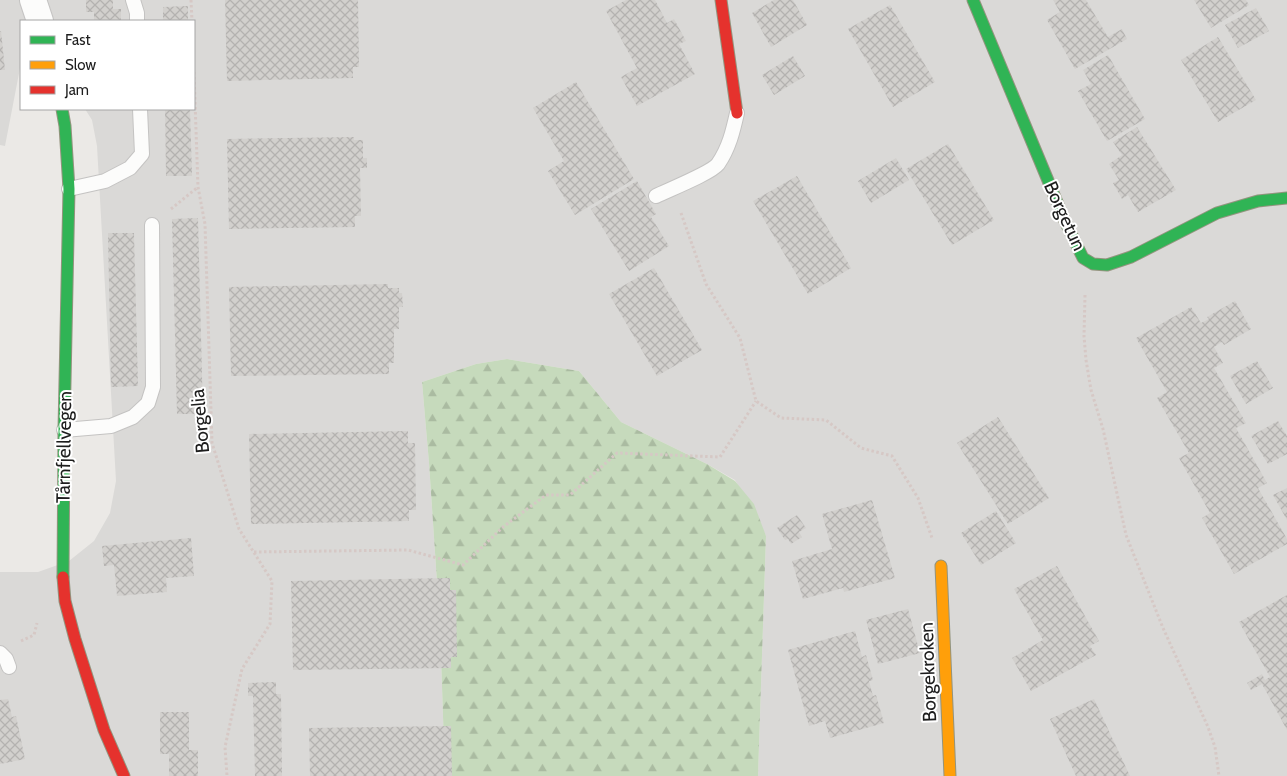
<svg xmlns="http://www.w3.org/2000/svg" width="1287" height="776" viewBox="0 0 1287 776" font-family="Cabin,sans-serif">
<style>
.residential{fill:#dad9d7}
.forest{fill:url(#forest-firs)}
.building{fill:url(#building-cross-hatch)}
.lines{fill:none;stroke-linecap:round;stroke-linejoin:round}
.lane-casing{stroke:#c4c3c2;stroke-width:16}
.street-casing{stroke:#c4c3c2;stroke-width:28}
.fast-casing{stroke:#93947e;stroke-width:13}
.slow-casing{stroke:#93947e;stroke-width:13}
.jam-casing{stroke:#93947e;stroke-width:13}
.path{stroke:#d6c8c5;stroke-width:3;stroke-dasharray:2.5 2.5;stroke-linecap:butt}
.lane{stroke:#fcfcfb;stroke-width:14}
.street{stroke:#fcfcfb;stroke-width:26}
.fast{stroke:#30b455;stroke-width:11}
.slow{stroke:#ff9f0a;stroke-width:11}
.jam{stroke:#e5322d;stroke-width:11}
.labels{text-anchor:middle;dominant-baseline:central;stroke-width:4;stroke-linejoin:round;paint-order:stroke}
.street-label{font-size:19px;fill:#1d1d1d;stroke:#fff}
</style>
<defs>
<pattern id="forest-firs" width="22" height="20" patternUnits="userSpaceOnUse" patternTransform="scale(1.25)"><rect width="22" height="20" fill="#c6dabc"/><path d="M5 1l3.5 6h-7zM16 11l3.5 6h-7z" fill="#aabba1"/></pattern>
<pattern id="building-cross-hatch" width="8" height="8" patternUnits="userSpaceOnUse" patternTransform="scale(1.25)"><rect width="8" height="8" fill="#d2d0cd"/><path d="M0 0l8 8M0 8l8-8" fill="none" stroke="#b4b2b0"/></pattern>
</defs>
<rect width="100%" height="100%" fill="#ebe9e6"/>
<!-- residential -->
<path class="residential" d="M0,0h1287v776h-529l8,-240 -31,-56 -28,-16 -86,-42 -42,-51 -72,-12 -31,5 -54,18 7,81 11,164 5,149h-445v-204h38l31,-11 25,-20 16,-28 6,-32 -19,-335 -5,-26 -7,-11h109v-88h-173v42l-16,83 -5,-1z"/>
<!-- forest -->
<path class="forest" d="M507,359l72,12 42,51 86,42 28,17 19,23 12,32 -8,240h-313l-5,-149 -11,-164 -7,-81 54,-18z"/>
<!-- building -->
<path class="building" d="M86,0h27v9h8v12h-27v-9h-8z
M225,0h133l1,67h-6v11l-126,3z
M626,0h29l12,23 7,-4 12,22 -7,3 16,30 -58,32 -16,-29 16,-9 -31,-57z
M774,0h19l14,25 -36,22 -19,-34z
M1053,0h33l22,37 14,-8 5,10 -52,30 -28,-49 13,-8z
M1194,0h52l3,5 -38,23z
M890,5l45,77 -42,25 -45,-78z
M188,6v15h-25v-14z
M1256,8l13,23 -31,17 -13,-23z
M0,31h1l4,39h-5z
M1218,37l38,63 -38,22 -37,-62z
M1108,55l37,64 -38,22 -29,-50 13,-7 -8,-14z
M793,56l12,20 -31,19 -12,-20z
M576,82l58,97 -59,36 -27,-44 16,-10 -31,-53z
M165,109h25l2,67h-26z
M1137,127l39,63 -38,22 -10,-17 -6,4 -9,-16 6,-3 -10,-16 13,-9 -9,-13z
M354,137v3h9v18h4v10h-7l1,48h-6v11l-126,2 -2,-90z
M948,144l46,76 -42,25 -46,-76z
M896,158l13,22 -38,23 -13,-22z
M797,176l54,92 -43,26 -55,-93z
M637,181l19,33 -5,3 18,29 -40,25 -38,-62z
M198,218l5,196h-26l-5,-195z
M108,233h26l4,153 -27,1z
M654,268l48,82 -45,26 -48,-82z
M388,284v4h11v5h3l1,14h-4v22h-5v34h-5v11l-158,2 -2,-89z
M1235,301l16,28 -27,16 -2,-3 -8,5 9,16 -9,5 32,55 -10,5 31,55 -9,5 29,51v5l-53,30 -32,-56 8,-5 -31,-55 10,-5 -32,-55 10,-6 -31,-54 55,-31 10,16 8,-4 -2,-2z
M1257,361l16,27 -27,16 -16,-28z
M998,417l51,81 -41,26 -51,-81z
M1278,421l9,15v18l-19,10 -17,-28z
M408,431v12h7l1,67h-7v11l-158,3 -2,-90z
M1287,488v32l-14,-25z
M872,500l23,78 -51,14 -1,-4 -40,11 -11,-38 40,-12 -10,-35z
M996,511l20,32 -35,22 -20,-32z
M797,515l9,13 -7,4 3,5 -11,7 -3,-5 -3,1 -8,-12z
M191,538l3,38 -28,2 1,14 -50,4 -3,-31 -10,1 -2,-20z
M1057,566l42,75 -9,5 6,9 -65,36 -19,-33 31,-18 -29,-51z
M450,578v12h6l1,67h-6v11l-158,2 -2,-89z
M1287,595v135l-25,-46 -11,6 -4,-7 15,-9 3,6 5,-3 -31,-55z
M908,609l12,44 -42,11 -12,-44z
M855,631l7,26 4,-2 7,25 -4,1 4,15 3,-1 8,28 -54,15 -5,-17 -16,5 -21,-76z
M276,682v12h5l1,82h-27l-2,-80h-5v-13z
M8,699l4,18 4,-1 9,43 -25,5v-64z
M1094,699l36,77h-54l-26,-57z
M160,712h29v38h9v26h-29v-22h-9z
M451,726l1,50h-142l-1,-48z"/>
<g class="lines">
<!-- lane casing -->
<g class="lane-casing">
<path id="lane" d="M133,0l4,13v8
M69,189l36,-8 25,-13 12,-14 -2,-45
M656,196c12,-6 55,-23 62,-32 11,-16 15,-33 19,-51
M64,430l47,-4 22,-9 15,-14 5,-16 -1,-162
M0,653l6,6 3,8"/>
</g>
<!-- street casing -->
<g class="street-casing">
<path id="street" d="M33,0l7,21"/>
</g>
<!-- fast casing -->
<g class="fast-casing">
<path id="fast" d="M973,0l91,219 19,39 10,6 14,1 24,-8 86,-44 41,-12 29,-3
M62,109l3,17 4,63 -5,241 -1,147"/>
</g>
<!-- slow casing -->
<g class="slow-casing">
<path id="slow" d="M941,566l9,210"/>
</g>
<!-- jam casing -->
<g class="jam-casing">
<path id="jam" d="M721,0l16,113
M63,577l2,24 10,38 29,91 20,46"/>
</g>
<!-- path -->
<path class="path" d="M191,0l1,21
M194,72l4,115 7,37 7,219 27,86 33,52 -2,43 -28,45 -17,78 2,29
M171,209l27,-22
M681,213l25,71 34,54 16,63 25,17 45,2 35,28 31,8 26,42 14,40
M1085,295l-1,41 2,24 5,30 12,39 23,106 37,93 45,99 7,20 4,29
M254,552l154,-2 55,15 40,-38 43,-32h24l47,-42 103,4 36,-56
M21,641l13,-6 3,-12"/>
<!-- lane -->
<use href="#lane" class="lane"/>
<!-- street -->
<use href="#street" class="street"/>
<!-- fast -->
<use href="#fast" class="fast"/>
<!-- slow -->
<use href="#slow" class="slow"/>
<!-- jam -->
<use href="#jam" class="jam"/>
</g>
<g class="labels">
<!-- street labels -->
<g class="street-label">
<text transform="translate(1065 216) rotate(65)">Borgetun</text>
<text transform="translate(200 421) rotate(-95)">Borgelia</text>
<text transform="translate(64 447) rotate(-89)">Tårnfjellvegen</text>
<text transform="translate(928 672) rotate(-92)">Borgekroken</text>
</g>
</g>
<!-- legend -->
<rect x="20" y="20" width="175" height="90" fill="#ffffff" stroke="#a5a5a5"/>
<rect x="30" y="36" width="25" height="8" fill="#30b455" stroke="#a5a5a5"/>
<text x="65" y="45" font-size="15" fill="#1d1d1d">Fast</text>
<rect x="30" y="61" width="25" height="8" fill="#ff9f0a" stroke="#a5a5a5"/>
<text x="65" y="70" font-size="15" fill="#1d1d1d">Slow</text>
<rect x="30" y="86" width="25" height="8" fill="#e5322d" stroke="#a5a5a5"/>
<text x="65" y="95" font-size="15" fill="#1d1d1d">Jam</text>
</svg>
